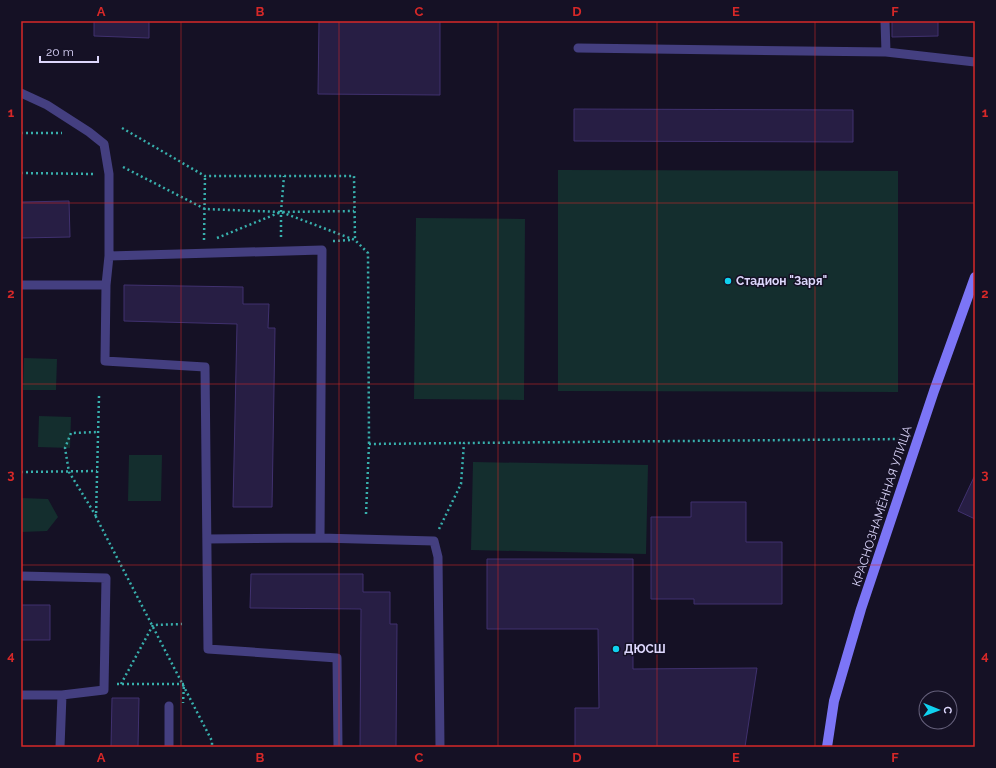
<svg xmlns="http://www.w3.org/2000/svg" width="996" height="768" viewBox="0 0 996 768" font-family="Raleway,sans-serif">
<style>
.green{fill:#142e2e}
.building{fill:#271e44;stroke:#40316f}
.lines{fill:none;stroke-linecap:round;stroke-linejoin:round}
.path{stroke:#38b0ad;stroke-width:2.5;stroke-dasharray:2 3;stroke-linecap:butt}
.lane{stroke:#443f80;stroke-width:9}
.secondary{stroke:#7c75f6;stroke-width:10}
.grid{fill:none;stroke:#d62828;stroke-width:1;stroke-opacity:0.55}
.poi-dot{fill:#10d1ef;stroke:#151125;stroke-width:1.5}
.labels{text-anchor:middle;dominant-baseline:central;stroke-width:3;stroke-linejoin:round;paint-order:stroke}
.poi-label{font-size:12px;font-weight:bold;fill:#ddd7fc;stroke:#151125;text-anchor:start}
.street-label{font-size:12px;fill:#ddd7fc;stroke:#151125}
.neatline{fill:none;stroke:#d62828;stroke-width:1.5}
.grid-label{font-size:13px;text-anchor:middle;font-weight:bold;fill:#d62828}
</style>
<rect width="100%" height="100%" fill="#151125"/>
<!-- green -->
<path class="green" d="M558,170l340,1v221l-340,-1z
M416,218l109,1 -1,181 -110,-1z
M24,358l33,1 -1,31h-33z
M39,416l32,1 -1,31 -32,-1z
M129,455h33l-1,46h-33z
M473,462l175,3 -2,89 -175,-4z
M21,498l27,1 10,18 -11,14 -26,1z"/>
<!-- building -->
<path class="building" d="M94,21h55v17l-55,-2z
M319,21h121v74l-122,-1z
M892,21h46v15l-46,1z
M574,109l279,1v32l-279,-1z
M69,201l1,36 -49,1v-36z
M124,285l119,2v17h26l-1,24h7l-3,179h-39l4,-183 -113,-3z
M975,475v44l-17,-8z
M691,502h55v40h36v62h-88v-5h-43v-82h40z
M487,559h146v110l124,-1 -12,79h-170v-39h24l-1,-79h-111z
M251,574h112v18h27v32h7l-1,123h-36l1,-138 -111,-1z
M21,605h29v35h-29z
M112,698h27l-1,49h-27z"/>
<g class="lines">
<!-- path -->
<path class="path" d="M122,128l83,48h149l1,64
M21,133h41
M123,167l82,42 76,3 73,-1
M21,173l73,1
M281,237v-25l3,-36
M217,238l64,-26 74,28 13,13 1,191
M204,240l1,-64
M333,241l19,-1
M99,396l-3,121 116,224v6
M21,472l76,-1
M366,514l3,-70 95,-1
M96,516l-27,-44 -4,-24 6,-15 28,-1
M439,529l22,-45 3,-41 439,-4
M117,684h67l-1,19
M121,684l32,-59 29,-1"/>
<!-- lane -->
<path class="lane" d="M885,21l1,31 89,10
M578,48l308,4
M21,93l26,12 42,27 15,12 5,30v82l213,-6 -2,288 114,3 4,16 2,190
M21,285h85l3,-29
M106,285l-1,76 100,6 3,282 129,9 1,89
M207,539l113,-1
M21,576l85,2 -2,112 -42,5
M21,695h41l-2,52
M169,747v-41"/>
<!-- secondary -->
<path class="secondary" d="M827,747l7,-46 27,-92 73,-218 41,-114"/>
</g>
<!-- grid -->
<path class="grid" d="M181,21v726M339,21v726M498,21v726M657,21v726M815,21v726M21,203h954M21,384h954M21,565h954"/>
<!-- markers -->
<g class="poi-dot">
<circle cx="728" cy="281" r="4"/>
<circle cx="616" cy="649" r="4"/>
</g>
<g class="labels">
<!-- poi labels -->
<g class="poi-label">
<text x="736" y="281">Стадион "Заря"</text>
<text x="624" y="649">ДЮСШ</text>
</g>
<!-- street labels -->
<g class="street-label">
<text transform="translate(882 506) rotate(-72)">КРАСНОЗНАМЁННАЯ УЛИЦА</text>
</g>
</g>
<!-- border -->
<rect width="996" height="768" fill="none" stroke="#151125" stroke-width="44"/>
<!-- north arrow -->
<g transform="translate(938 710) rotate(91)"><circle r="19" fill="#151125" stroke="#65607b"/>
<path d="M0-3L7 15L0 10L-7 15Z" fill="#10d1ef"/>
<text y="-6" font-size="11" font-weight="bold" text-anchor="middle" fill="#ddd7fc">С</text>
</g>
<!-- scale -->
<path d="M40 56v6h58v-6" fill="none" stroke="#ddd7fc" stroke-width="2"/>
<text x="46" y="56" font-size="12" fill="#ddd7fc" stroke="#151125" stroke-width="3" paint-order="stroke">20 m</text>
<rect x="22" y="22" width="952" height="724" class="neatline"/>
<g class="grid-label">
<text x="101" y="16">A</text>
<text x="260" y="16">B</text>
<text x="419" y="16">C</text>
<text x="577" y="16">D</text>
<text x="736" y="16">E</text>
<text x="895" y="16">F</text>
<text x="11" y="117">1</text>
<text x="985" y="117">1</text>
<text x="11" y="298">2</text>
<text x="985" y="298">2</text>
<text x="11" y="479">3</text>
<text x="985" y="479">3</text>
<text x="11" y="660">4</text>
<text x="985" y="660">4</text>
<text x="101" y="762">A</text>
<text x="260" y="762">B</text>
<text x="419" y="762">C</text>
<text x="577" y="762">D</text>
<text x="736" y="762">E</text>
<text x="895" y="762">F</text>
</g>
</svg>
